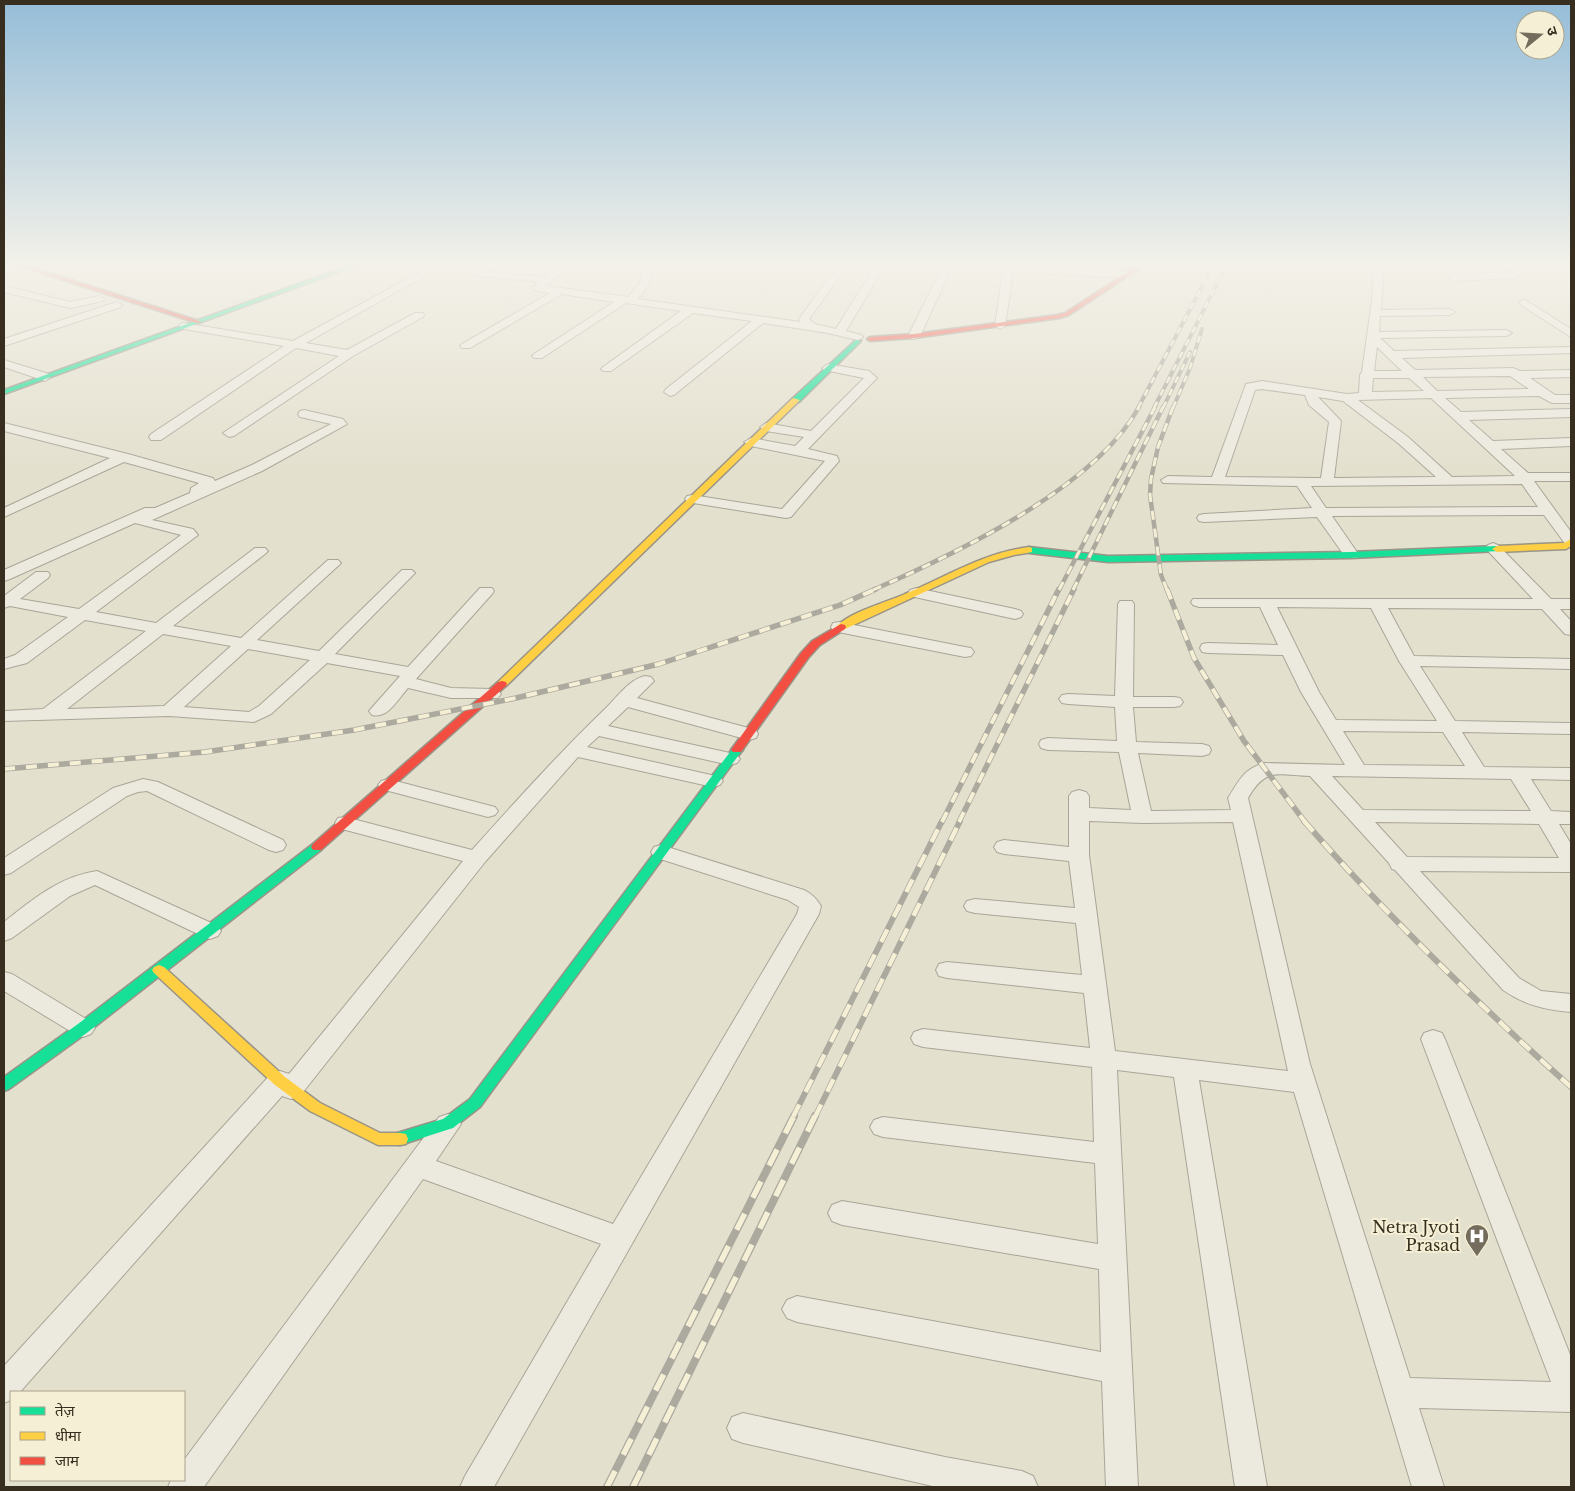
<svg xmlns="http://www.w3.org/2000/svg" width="1575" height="1491" viewBox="0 0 1575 1491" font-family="'Libre Baskerville','Noto Sans Devanagari',serif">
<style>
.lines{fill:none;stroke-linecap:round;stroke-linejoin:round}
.street-casing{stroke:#aaa597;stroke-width:2}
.fast-casing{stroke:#999487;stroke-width:3}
.slow-casing{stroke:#999487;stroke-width:3}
.jam-casing{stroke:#999487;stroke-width:3}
.street{fill:#ece9df;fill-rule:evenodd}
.fast{fill:#16e098;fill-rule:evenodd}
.slow{fill:#ffcf43;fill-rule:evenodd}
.jam{fill:#f24e42;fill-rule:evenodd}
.rail-far4-casing{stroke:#aca99f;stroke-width:4}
.rail-far3-casing{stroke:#aca99f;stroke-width:4.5}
.rail-far2-casing{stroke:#aca99f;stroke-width:5.5}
.rail-far1-casing{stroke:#aca99f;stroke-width:6}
.rail-casing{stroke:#aca99f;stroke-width:8}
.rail-far4{stroke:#f5efd5;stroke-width:2.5;stroke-dasharray:7;stroke-linecap:butt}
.rail-far3{stroke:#f5efd5;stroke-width:3;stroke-dasharray:9;stroke-linecap:butt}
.rail-far2{stroke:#f5efd5;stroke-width:4;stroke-dasharray:11;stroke-linecap:butt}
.rail-far1{stroke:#f5efd5;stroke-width:4.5;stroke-dasharray:14;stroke-linecap:butt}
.rail{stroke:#f5efd5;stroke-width:5.5;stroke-dasharray:18;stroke-linecap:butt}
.labels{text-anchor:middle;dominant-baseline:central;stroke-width:4;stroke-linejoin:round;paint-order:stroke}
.near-poi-label{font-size:16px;fill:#382e1f;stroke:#f5efd5;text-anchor:end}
</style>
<rect width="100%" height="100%" fill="#e4e0ce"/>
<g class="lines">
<!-- street casing -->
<g class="street-casing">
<path id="street" d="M379,264c13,0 46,-2 56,6l-129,73 41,7 68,-37h8l1,2 -1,2 -70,39 -119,80 -5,1 -6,-4 116,-77 -43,-8 -135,92h-10l-2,-3 2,-3 133,-88 -100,-17 -4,-1 -1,-2 1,-2 4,-1 109,18 127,-69 -36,-5z
M559,264h11l-24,22 82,11 12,-14 1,-9 4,-4 -50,-3 -5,-3h72l-11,11 -1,8 -12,16 162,23 -1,-3 40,-55h10l-40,55 6,5 21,5 40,-65h10l-40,67 15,4 2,2 -2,2 -4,1 -29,-7 -65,-10 -89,72 -4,1 -6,-4 2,-3 86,-68 -59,-8 -82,58h-8l-2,-2 2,-2 78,-56 -55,-8 -84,55h-8l-2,-2 2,-2 80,-52 -52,-8 -92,54h-8l-2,-2 2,-2 88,-51 -16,-3 -1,-2 5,-6 -67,-7 -4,-1v-4l78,7z
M944,264h70v2l114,6 5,3 -5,3 -115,-6 -8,54 -5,3 -5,-3 8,-56 -52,-1 -31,67 -6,3 -4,-1 -2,-2z
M1374,264h10l-3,46 69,-1 5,3 -5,3 -70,1 -1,16 127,-2 6,3 -6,3 -126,2 14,13 177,-4v6l-169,5 13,12 98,-2 7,3 51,-1v7l-41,1 25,17h16v8h-19l-13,-7 -94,2 16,14 110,-3v8l-102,3 24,21 78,-3v8l-70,3 27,24h43v8h-37l37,51v14l-5,-1 -22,-30 -212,1 27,39 -3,3h-10l-29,-41 -113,5 -5,-1 -2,-3 2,-3 5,-1 108,-6 -15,-22 -134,-3 -2,-3 7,-4 44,1 34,-93 16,-3 85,13 12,-1 1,-18 2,-3 10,-72zM1377,347l25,24h-28zM1510,376l19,13 -92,2 -14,-14zM1373,378h36l15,13 -52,1zM1262,389l43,6 4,10 20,17 -8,56 -96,-1 30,-87zM1318,397l25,4 55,42 38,34 -102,1 7,-57zM1431,398l84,78 -63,1 -44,-40 -50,-37zM1522,484l16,23 -212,1 -15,-22z
M1520,264h10l-6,10 -10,4 -60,3 -5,-3 5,-3 58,-3 4,-2z
M10,267l4,1v4l-10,3v-6z
M4,286l66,16 29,-6 5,3 -1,2 -33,7 -66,-16z
M1525,300l46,29v8l-50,-32 -1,-2 1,-2z
M117,302l5,3 -1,2 -117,39v-7z
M4,360l45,14 2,3 -6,4 -41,-14z
M828,364l41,7 8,7 -69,71 29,7 2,5 -48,56 -5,1 -99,-16 -2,-3 2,-3 5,-1 90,14 43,-48 -74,-15 -7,-4 7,-4 44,8 9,-9 -38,-6 -6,-4 6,-4 45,8 53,-53 -40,-8 -2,-2z
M304,410l39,9 4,5 -85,47 -110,49 41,9 5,6 -102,77 60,11 99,-75h10l3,3 -3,3 -92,72 68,12 87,-78h10l3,3 -3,3 -81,74 62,11 83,-81h10l3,3 -3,3 -77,78 73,13 72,-79h12l2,3 -2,3 -76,85 35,9 41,1 6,1 3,4 -3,4h-47l-43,-10c-10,11 -20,31 -36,27l-3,-4 31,-35 -73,-13 -56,51 -17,8 -85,-6 -165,5v-10l39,-2 103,-78 -61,-11 -58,43 -23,6v-10l11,-4 53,-38 -58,-11 -6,2v-12l32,-24h12l2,3 -2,3 -28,21 59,10 102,-74 -46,-12 -125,56 -6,2v-11l141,-62h10l35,-15 1,-5 8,-5 -75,-21 -120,55v-9l106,-50 -106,-27v-8l124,31 85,24 2,3 37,-16 79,-41 -31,-7 -2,-3 2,-3zM163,634l68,12 -67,60 -97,3zM248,649l62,11 -51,46 -10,6 -65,-5z
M1493,543l5,2 53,54h20v10h-11l11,12v14l-6,-1 -23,-25 -154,-1 26,48 157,3v10l-151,-3 35,55 116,2v11l-109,-2 22,35 87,1v12l-40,-1 20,32 20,1v12h-12l12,20v28l-151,-1 99,107 22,13 30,3v18c-25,-2 -47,-7 -68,-22l-108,-120 -3,-1 -3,-6 -79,-87c-33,-1 -44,-9 -62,22l62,266 100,314 141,4 -130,-343 3,-6 9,-3 9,3 3,6 126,318v55l-152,-4 25,79h-32l-118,-395 -95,-12 68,407h-32l-61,-410 -57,-7 21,417h-32l-4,-106 -305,-59 -10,-4 -5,-9 5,-9 10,-4 304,56 -2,-83 -257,-44 -10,-4 -4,-8 4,-8 10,-4 256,43 -3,-81 -212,-26 -9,-3 -4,-7 4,-7 9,-3 211,25 -2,-75 -169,-20 -9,-3 -3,-6 3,-6 9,-3 167,19 -6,-55 -137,-15 -8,-2 -3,-6 3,-6 8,-2 135,13 -6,-52 -101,-10 -8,-2 -3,-5 3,-5 8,-2 100,9 -6,-47 -65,-7 -7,-2 -3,-5 3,-5 7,-2 65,7v-51l3,-4 7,-2 7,2 3,4v12l42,2 -12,-58 -71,-2 -7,-2 -2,-4 2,-4 7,-2 69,3 -2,-34 -47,-3 -6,-1 -3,-4 3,-4 6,-1 47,2 3,-92 2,-3h12l2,3 -1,93h41l6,1 3,4 -3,4 -6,1h-41l3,35 66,2 7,2 2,4 -2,4 -7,2 -64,-3 13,58 80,-1 -3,-12c11,-17 16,-30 37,-35l80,2 -44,-73 -18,-37 -75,-2 -6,-1 -2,-4 2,-4 6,-1 70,2 -18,-38h-61l-6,-2 -2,-3 2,-3h340l-45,-48 -3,-3 3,-3zM1277,607l94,1 28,53 38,60 -101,-1 -17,-28zM1343,731l100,1 22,34 -101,-1zM1332,776l179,3 20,32 -168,-1zM1089,821l53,2 91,-1 55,249 -173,-20 -26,-196zM1375,822l164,2 20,34 -152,-1z
M916,588l99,21 6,2 2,3 -2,3 -6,2 -105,-23 -2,-3 2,-3z
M839,622l126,25 6,1 3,4 -3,4 -6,1 -132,-26 -2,-4 2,-4z
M645,676l6,1 3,4 -17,17 119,32 2,4 -2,4 -7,2 -121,-33 -20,19 122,27 7,2 3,4 -3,4 -7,2 -131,-29 -12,11 133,30 3,4 -3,4 -7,2 -135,-30 -93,105 -185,234 -9,3 -9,-3 -262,296h-9v8l-7,3v-37l267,-292 9,-3 9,3 174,-213 -125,-33 -3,-5 3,-5 7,-1 127,33c44,-49 88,-98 135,-143 10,-10 23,-28 38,-31z
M143,779l15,3 125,58 3,5 -3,5 -7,2 -7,-2 -122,-59 -9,1 -11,4 -116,77 -7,2v-17l109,-70z
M388,779l107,28 3,4 -3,4 -7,2 -107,-28 -3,-4 3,-4z
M661,845l143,45c8,4 12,8 17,16l-2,8 -325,573h-34l5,-11 136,-232 -178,-65 -219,308h-36l3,-7h13v-20l255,-343 9,-3 9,3 4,7 -25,37 177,63 184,-310 2,-7 -11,-7 -134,-43 -3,-5 3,-5z
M97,871l121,55 3,5 -3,5 -8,3 -8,-3 -107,-51 -25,11 -58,42 -8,3v-19c28,-22 56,-46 93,-51z
M4,972l8,2 79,48 4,6 -4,6 -8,3 -8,-3 -71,-43z
M743,1413l202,44 77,14 11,5 5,11h-101l-194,-44 -11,-4 -5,-11 5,-11z"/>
</g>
<!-- fast casing -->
<g class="fast-casing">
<path id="fast" d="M353,264h8l-357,130v-4z
M856,340l5,1 -62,61h-6v-4z
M1497,546l3,1v4l-149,7 -243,4 -79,-9 -5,-3 5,-3 79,9 243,-4z
M737,747l6,3 -2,2 -261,355 -27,21 -53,17 -6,-1 -2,-5 2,-5 49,-15 27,-20 263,-351z
M317,843l6,4 -2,3 -233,182 -79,57 -5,2v-14l74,-53 235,-180z"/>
</g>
<!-- slow casing -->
<g class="slow-casing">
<path id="slow" d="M793,398l7,2 -294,286h-8l-1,-2 1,-2z
M1571,539v7l-5,3 -69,3 -5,-3 5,-3 67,-3z
M1029,547l3,1v4l-18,3 -25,7 -144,67 -4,1 -5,-3c14,-15 49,-24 69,-33 41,-17 78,-41 124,-47z
M159,965l5,2 121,110 35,26 60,30h20l6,1 2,5 -2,5 -6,1h-22l-68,-34 -35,-26 -121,-112 -2,-3 2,-3z"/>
</g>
<!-- jam casing -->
<g class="jam-casing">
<path id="jam" d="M13,264h9l180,58 -5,1z
M1140,264h7l-78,51 -9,3 -146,20 -44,3 -3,-2 3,-2 44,-3 143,-19 8,-2z
M841,624l4,1 1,2 -1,2 -25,16 -11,12 -68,95h-8l-2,-2 70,-97 11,-12z
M502,681l4,1 1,2 -1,2 -185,164h-8l-2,-3 2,-3 185,-162z"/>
</g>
<!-- street -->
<use href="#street" class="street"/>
<!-- fast -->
<use href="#fast" class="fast"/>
<!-- slow -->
<use href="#slow" class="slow"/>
<!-- jam -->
<use href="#jam" class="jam"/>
<!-- rail-far4 casing -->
<g class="rail-far4-casing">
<path id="rail-far4" d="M1138,408l67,-127 6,-17
M1154,408l73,-144
M1163,408l27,-56
M1173,408l17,-40 12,-39"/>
</g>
<!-- rail-far3 casing -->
<g class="rail-far3-casing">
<path id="rail-far3" d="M873,590c82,-36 222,-102 266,-183
M1059,590l96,-183
M1073,590l90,-183
M1167,590l-6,-15 -11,-80 1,-16 7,-32 15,-40"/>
</g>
<!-- rail-far2 casing -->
<g class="rail-far2-casing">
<path id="rail-far2" d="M1167,589l27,69 50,83 61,81
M4,769l201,-17 149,-22 162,-32 143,-34 181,-59 36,-16
M942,822l117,-233
M959,822l115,-233"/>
</g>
<!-- rail-far1 casing -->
<g class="rail-far1-casing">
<path id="rail-far1" d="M1304,821c83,95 173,182 267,266
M793,1117l149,-296
M815,1117l145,-296"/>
</g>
<!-- rail casing -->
<g class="rail-casing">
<path id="rail" d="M607,1487l187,-371
M633,1487l182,-371"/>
</g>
<!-- rail-far4 -->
<use href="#rail-far4" class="rail-far4"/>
<!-- rail-far3 -->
<use href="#rail-far3" class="rail-far3"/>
<!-- rail-far2 -->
<use href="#rail-far2" class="rail-far2"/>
<!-- rail-far1 -->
<use href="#rail-far1" class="rail-far1"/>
<!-- rail -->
<use href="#rail" class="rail"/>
</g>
<!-- sky -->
<linearGradient id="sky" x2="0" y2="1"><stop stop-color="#95bdd8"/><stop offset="0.56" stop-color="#f3f1e9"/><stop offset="1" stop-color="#f3f1e9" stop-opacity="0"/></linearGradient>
<rect width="1575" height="473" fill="url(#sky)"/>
<!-- icons -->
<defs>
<g id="hospital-pin" transform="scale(1.25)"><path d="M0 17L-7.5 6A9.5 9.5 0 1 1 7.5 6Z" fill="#746c5c" stroke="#f5efd5"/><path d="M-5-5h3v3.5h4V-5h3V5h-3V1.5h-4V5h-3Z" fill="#fff"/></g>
</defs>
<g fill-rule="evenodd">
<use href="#hospital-pin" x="1477" y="1236"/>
</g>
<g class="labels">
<!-- near-poi labels -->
<g class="near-poi-label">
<text x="1460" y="1227">Netra Jyoti<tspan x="1460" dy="18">Prasad</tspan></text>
</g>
</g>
<!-- border -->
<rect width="1575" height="1491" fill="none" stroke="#382e1f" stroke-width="10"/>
<!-- legend -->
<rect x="10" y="1391" width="175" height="90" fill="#f5efd5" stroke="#a9a28c"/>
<rect x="20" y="1407" width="25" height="8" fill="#16e098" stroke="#a9a28c"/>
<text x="55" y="1416" font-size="15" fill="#382e1f">तेज़</text>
<rect x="20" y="1432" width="25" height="8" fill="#ffcf43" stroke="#a9a28c"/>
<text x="55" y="1441" font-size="15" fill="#382e1f">धीमा</text>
<rect x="20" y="1457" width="25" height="8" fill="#f24e42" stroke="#a9a28c"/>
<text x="55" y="1466" font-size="15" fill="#382e1f">जाम</text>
<!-- north arrow -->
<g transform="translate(1540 35) rotate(72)"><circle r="24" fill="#f5efd5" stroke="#a9a28c"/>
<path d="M0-4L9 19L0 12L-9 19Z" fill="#746c5c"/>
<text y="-8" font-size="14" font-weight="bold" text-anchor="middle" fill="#382e1f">उ</text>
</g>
</svg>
